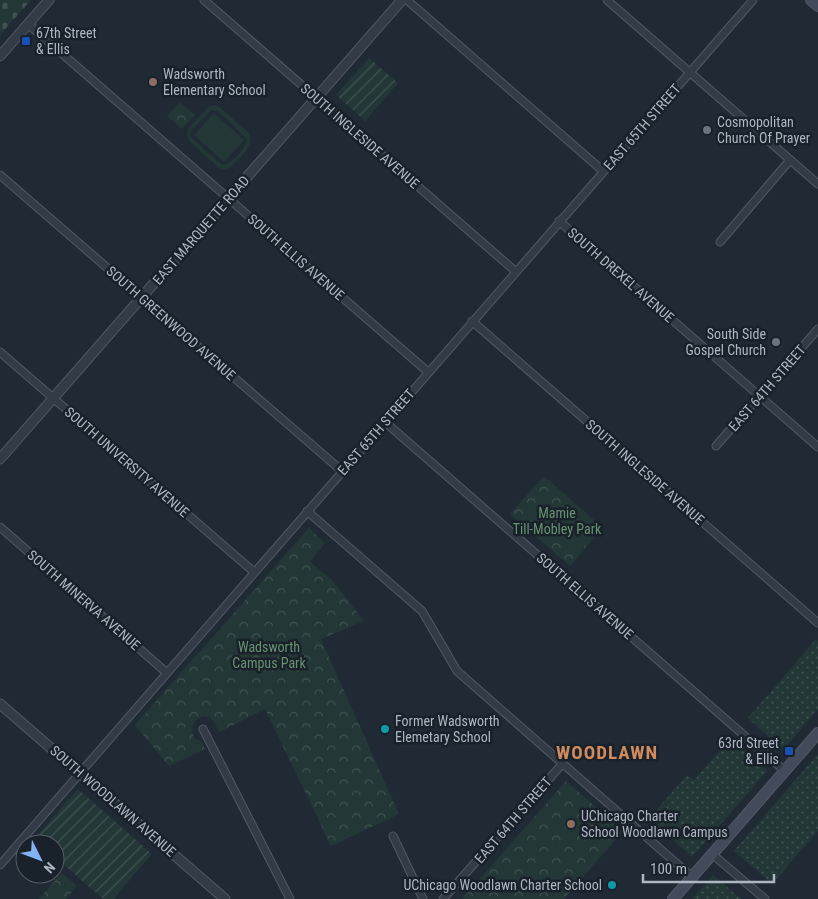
<svg xmlns="http://www.w3.org/2000/svg" width="818" height="899" viewBox="0 0 818 899" font-family="'Roboto Condensed',sans-serif">
<style>
.grass{fill:url(#grass-dots)}
.cemetery{fill:url(#cemetery-stones)}
.park{fill:url(#park-crowns)}
.garden{fill:url(#garden-furrows)}
.pitch{fill:#233737;fill-rule:evenodd}
.lines{fill:none;stroke-linecap:round;stroke-linejoin:round}
.minor-casing{stroke:#515964;stroke-width:9}
.tertiary-casing{stroke:#515964;stroke-width:11}
.secondary-casing{stroke:#515964;stroke-width:12}
.minor{stroke:#333c46;stroke-width:7}
.tertiary{stroke:#333c46;stroke-width:9}
.secondary{stroke:#414b59;stroke-width:10}
.transit-dot{fill:#1a4fb4;stroke:#19212a;stroke-width:2}
.education-dot{fill:#8d6e63;stroke:#19212a;stroke-width:2}
.worship-dot{fill:#6b7280;stroke:#19212a;stroke-width:2}
.culture-dot{fill:#0f9aa8;stroke:#19212a;stroke-width:2}
.labels{text-anchor:middle;dominant-baseline:central;stroke-width:5;stroke-linejoin:round;paint-order:stroke}
.poi-label{font-size:14px;fill:#adb6c3;stroke:#19212a;text-anchor:start}
.street-label{font-size:14px;fill:#adb6c3;stroke:#19212a}
.park-label{font-size:14px;fill:#66926f;stroke:#19212a}
.district-label{font-size:19px;font-weight:bold;letter-spacing:1px;fill:#cf8a5d;stroke:#19212a}
</style>
<defs>
<pattern id="grass-dots" width="8" height="8" patternUnits="userSpaceOnUse" patternTransform="scale(1.25)"><rect width="8" height="8" fill="#233737"/><path d="M2 2h.1M6 6h.1" fill="none" stroke="#405252" stroke-width="1.8" stroke-linecap="round"/></pattern>
<pattern id="cemetery-stones" width="16" height="16" patternUnits="userSpaceOnUse" patternTransform="scale(1.25)"><rect width="16" height="16" fill="#233737"/><path d="M2 7V4a2 2 0 0 1 4 0v3zM10 15v-3a2 2 0 0 1 4 0v3z" fill="#405252"/></pattern>
<pattern id="park-crowns" width="20" height="18" patternUnits="userSpaceOnUse" patternTransform="scale(1.25)"><rect width="20" height="18" fill="#233737"/><path d="M2 6a3 3 0 1 1 6 0M12 15a3 3 0 1 1 6 0" fill="none" stroke="#405252"/></pattern>
<pattern id="garden-furrows" width="10" height="10" patternUnits="userSpaceOnUse" patternTransform="scale(1.25)"><rect width="10" height="10" fill="#233737"/><path d="M-1 1l2-2M0 10L10 0M9 11l2-2" fill="none" stroke="#405252"/></pattern>
</defs>
<rect width="100%" height="100%" fill="#202a35"/>
<!-- grass -->
<path class="grass" d="M816,639l2,2v68l-35,41 -35,-32z
M730,739l37,32 -75,86 -43,-38 38,-44 7,5z
M818,754v77l-46,53 -38,-33z
M713,875l28,24h-49z"/>
<!-- cemetery -->
<path class="cemetery" d="M0,0h31l-31,35z"/>
<!-- park -->
<path class="park" d="M180,102l15,13 -13,14 -15,-13z
M544,476l59,52 -33,38 -60,-52z
M309,528l16,15 -15,19 21,17 33,42 -43,18 78,175 -68,32 -66,-137 -46,23c-2,-4 -3,-8 -6,-11 -11,-13 -27,3 -18,18l6,2 4,8 -36,17 -34,-41z
M566,781l57,50 -59,68h-102z
M62,873l15,13 -11,13h-27z"/>
<!-- garden -->
<path class="garden" d="M369,58l29,25 -33,38 -29,-26z
M78,789l74,65 -39,45h-10l-48,-42v-13h-15l-6,-5z"/>
<!-- pitch -->
<path class="pitch" d="M215,105l3,1 31,27c7,13 -11,26 -19,35 -5,2 -7,2 -11,0l-29,-26 -3,-7 2,-7 18,-20 3,-2zM211,110l7,1 29,28c-1,9 -16,26 -25,26l-29,-26 -3,-4 1,-4z
M214,113l30,27 -20,22 -30,-27z
M570,508l27,23 -19,22 -26,-23z"/>
<g class="lines">
<!-- minor casing -->
<g class="minor-casing">
<path id="minor" d="M204,0l311,271
M407,0l196,171
M607,0l211,184
M28,24l400,348
M0,175l342,296
M559,221l259,226
M720,242l70,-82
M472,321l346,302
M0,352l254,220
M385,422l400,349
M716,446l102,-117
M307,511l115,100 35,60 235,206
M0,527l167,146
M203,729l87,170
M393,836l30,63
M712,854l53,45
M0,865l753,-865
M443,899l120,-136"/>
</g>
<!-- tertiary casing -->
<g class="tertiary-casing">
<path id="tertiary" d="M0,56l49,-56
M0,459l402,-459
M0,704l225,195"/>
</g>
<!-- secondary casing -->
<g class="secondary-casing">
<path id="secondary" d="M811,0l7,6
M673,899l145,-166"/>
</g>
<!-- minor -->
<use href="#minor" class="minor"/>
<!-- tertiary -->
<use href="#tertiary" class="tertiary"/>
<!-- secondary -->
<use href="#secondary" class="secondary"/>
</g>
<!-- markers -->
<g class="transit-dot">
<rect x="21" y="36" width="10" height="10" rx="2.5"/>
<rect x="784" y="746" width="10" height="10" rx="2.5"/>
</g>
<g class="education-dot">
<circle cx="153" cy="82" r="5"/>
<circle cx="571" cy="824" r="5"/>
</g>
<g class="worship-dot">
<circle cx="707" cy="130" r="5"/>
<circle cx="776" cy="342" r="5"/>
</g>
<g class="culture-dot">
<circle cx="385" cy="729" r="5"/>
<circle cx="612" cy="885" r="5"/>
</g>
<g class="labels">
<!-- poi labels -->
<g class="poi-label">
<text x="36" y="33">67th Street<tspan x="36" dy="16">&amp; Ellis</tspan></text>
<text x="163" y="74">Wadsworth<tspan x="163" dy="16">Elementary School</tspan></text>
<text x="717" y="122">Cosmopolitan<tspan x="717" dy="16">Church Of Prayer</tspan></text>
<text x="766" y="334" text-anchor="end">South Side<tspan x="766" dy="16">Gospel Church</tspan></text>
<text x="395" y="721">Former Wadsworth<tspan x="395" dy="16">Elemetary School</tspan></text>
<text x="779" y="743" text-anchor="end">63rd Street<tspan x="779" dy="16">&amp; Ellis</tspan></text>
<text x="581" y="816">UChicago Charter<tspan x="581" dy="16">School Woodlawn Campus</tspan></text>
<text x="602" y="885" text-anchor="end">UChicago Woodlawn Charter School</text>
</g>
<!-- street labels -->
<g class="street-label">
<text transform="translate(642 127) rotate(-49)">EAST 65TH STREET</text>
<text transform="translate(360 136) rotate(41)">SOUTH INGLESIDE AVENUE</text>
<text transform="translate(201 230) rotate(-49)">EAST MARQUETTE ROAD</text>
<text transform="translate(296 257) rotate(41)">SOUTH ELLIS AVENUE</text>
<text transform="translate(621 275) rotate(41)">SOUTH DREXEL AVENUE</text>
<text transform="translate(171 323) rotate(41)">SOUTH GREENWOOD AVENUE</text>
<text transform="translate(767 388) rotate(-49)">EAST 64TH STREET</text>
<text transform="translate(376 432) rotate(-49)">EAST 65TH STREET</text>
<text transform="translate(127 462) rotate(41)">SOUTH UNIVERSITY AVENUE</text>
<text transform="translate(645 472) rotate(41)">SOUTH INGLESIDE AVENUE</text>
<text transform="translate(585 596) rotate(41)">SOUTH ELLIS AVENUE</text>
<text transform="translate(84 600) rotate(41)">SOUTH MINERVA AVENUE</text>
<text transform="translate(113 801) rotate(41)">SOUTH WOODLAWN AVENUE</text>
<text transform="translate(513 820) rotate(-49)">EAST 64TH STREET</text>
</g>
<!-- park labels -->
<g class="park-label">
<text x="557" y="513">Mamie<tspan x="557" dy="16">Till-Mobley Park</tspan></text>
<text x="269" y="647">Wadsworth<tspan x="269" dy="16">Campus Park</tspan></text>
</g>
<!-- district labels -->
<g class="district-label">
<text x="607" y="752">WOODLAWN</text>
</g>
</g>
<!-- north arrow -->
<g transform="translate(40 859) rotate(132)"><circle r="24" fill="#19212a" stroke="#545d67"/>
<path d="M0-4L9 19L0 12L-9 19Z" fill="#82b2f3"/>
<text y="-8" font-size="14" font-weight="bold" text-anchor="middle" fill="#adb6c3">N</text>
</g>
<!-- scale -->
<path d="M643 874v8h131v-8" fill="none" stroke="#adb6c3" stroke-width="2.5"/>
<text x="650" y="874" font-size="15" fill="#adb6c3" stroke="#19212a" stroke-width="4" paint-order="stroke">100 m</text>
</svg>
